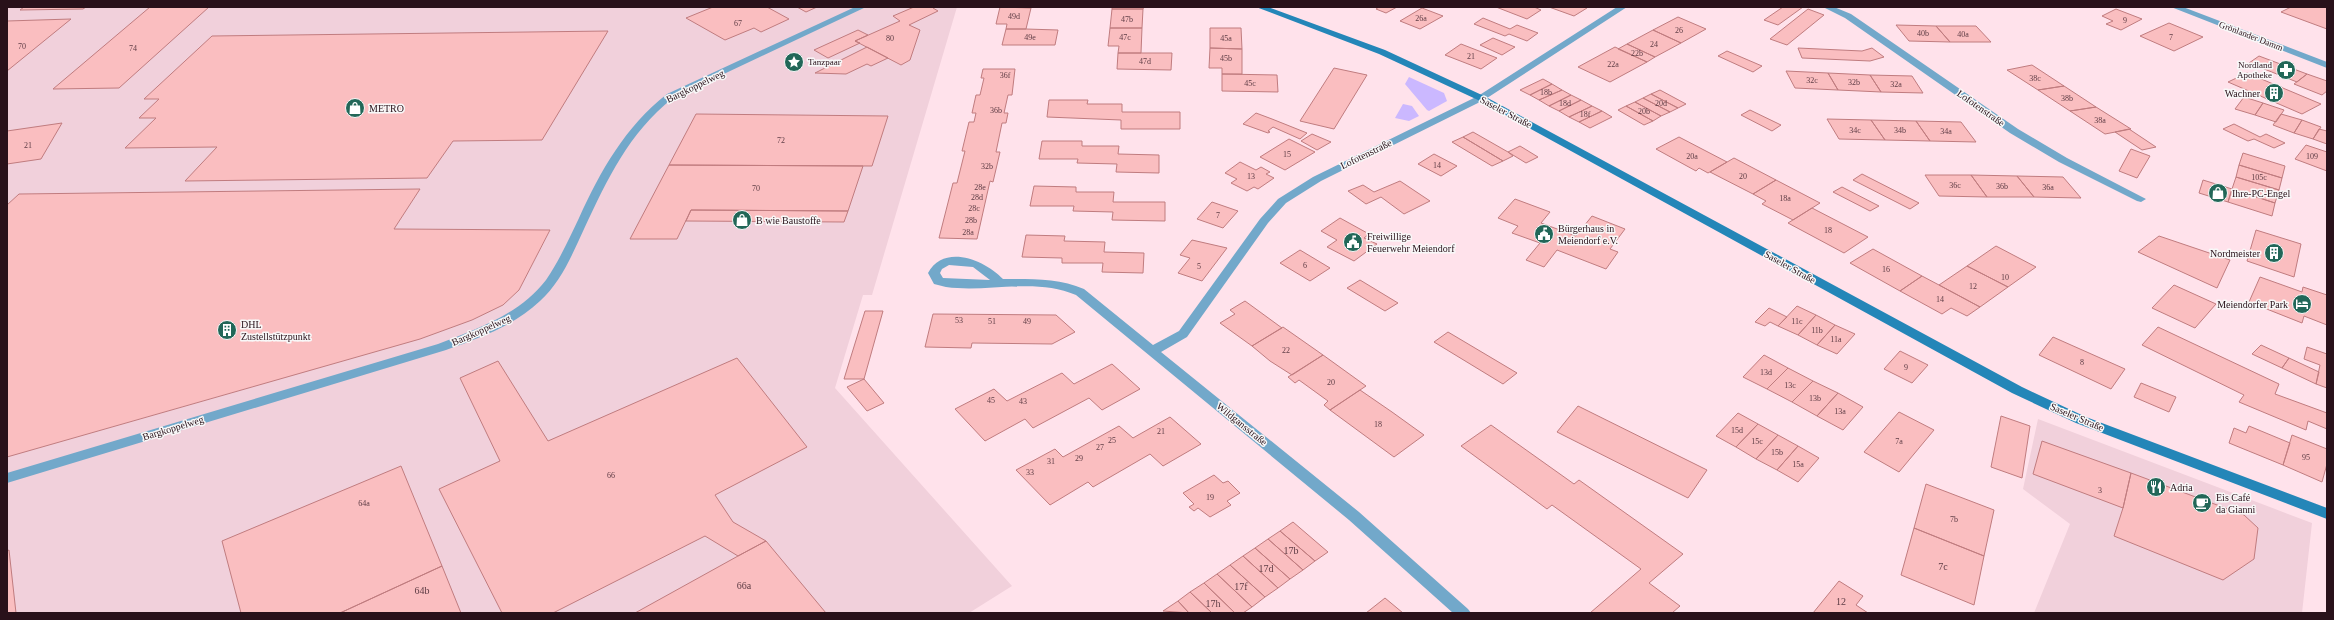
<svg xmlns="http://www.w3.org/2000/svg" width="2334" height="620" viewBox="0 0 2334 620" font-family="Georgia,serif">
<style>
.built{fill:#f1d0db}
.green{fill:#cbb8ff}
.building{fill:#fabec0;stroke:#c07c7f}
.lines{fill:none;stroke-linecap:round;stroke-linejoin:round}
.street{fill:#72a8ca;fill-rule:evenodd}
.secondary{fill:#2486b8;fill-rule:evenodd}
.labels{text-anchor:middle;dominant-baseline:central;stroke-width:3;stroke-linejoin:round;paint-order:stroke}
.number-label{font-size:8px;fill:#5d3c44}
.far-street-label{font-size:9px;fill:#29111a;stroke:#f8f8f8}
.far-poi-label{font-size:9px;fill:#29111a;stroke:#f8f8f8;text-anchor:start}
.street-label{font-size:10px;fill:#29111a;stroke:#f8f8f8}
.poi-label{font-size:10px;fill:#29111a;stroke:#f8f8f8;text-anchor:start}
.near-number-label{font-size:10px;fill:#5d3c44}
</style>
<rect width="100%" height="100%" fill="#ffe2eb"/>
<!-- built -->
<path class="built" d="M7,7h950l-85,288h-9l-28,93 177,198 -43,27h-962v-156l413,-118 52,-19 31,-15 16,-15 31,-59 -156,-2 26,-40 -401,5 -12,11z
M2038,419l274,104 -10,90h-268l36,-89 -47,-35z"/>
<!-- green -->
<path class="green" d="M1409,77l35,16 3,8 -18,10 -2,-1 -22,-26z
M1403,104l9,2 7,10 -10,5 -14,-3z"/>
<!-- building -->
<path class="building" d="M24,7h62l-3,2 -63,1z
M150,7h59l-90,81 -66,1z
M713,7h54l22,12 -28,13 -7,-4 -29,12 -39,-22z
M797,7h20l-11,5z
M914,7h21l-2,1 5,3 -29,14 11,5 -10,30 -9,5 -46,-24 45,-20 -7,-5z
M1000,7l31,1 -5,21h-20l1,-5h-11z
M1112,7h32l-1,2h-31z
M1379,7h18l-11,6 -10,-4z
M1496,7h38l7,3 -14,9z
M1549,7h37l1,1 -13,8z
M1783,7h20l-25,18 -14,-5z
M2291,7h36v22l-46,-17z
M1422,8l21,8 -23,13 -20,-8z
M1112,9h31l-1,19h-32z
M1808,9l16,6 -37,30 -17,-6z
M2116,9l26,10 -21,11 -15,-6 7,-3 -11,-5z
M1678,17l28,12 -25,14 -28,-13z
M1483,18l27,11 7,-4 21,8 -11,8 -18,-7 -4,2 -31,-12z
M71,19l-64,52v-50z
M2169,23l34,14 -29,14 -34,-15z
M1896,25l40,1 14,16 -41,-1z
M1936,26h40l15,16h-41z
M1110,28h32l-1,25h-23l1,-7h-11z
M1210,28h31l1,21 -32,-1z
M1006,29h20l32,1 -3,15h-53z
M858,30l10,5 -13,6 5,2 -32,15 -14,-8z
M1653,30l28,13 -26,14 -28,-13z
M608,31l-66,109 -89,1 -26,37 -242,3 32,-34 -92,1 31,-30h-17l20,-19h-15l68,-63z
M1493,38l22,9 -13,8 -22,-10z
M1461,44l36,14 -16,11 -36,-14z
M1627,44l28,13 -8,5 -29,-13z
M867,47l21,11 -17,8 -4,-2 -21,10 -31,-1z
M1615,47l32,15 -37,20 -32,-15z
M1210,48l32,1v25h-20v-6h-13z
M1798,48l64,3 10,-3 12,9 -14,4 -68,-3z
M1727,51l35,15 -9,6 -35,-16z
M1118,53h54l-1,17 -54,-1z
M2259,56l48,18 -10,8 -48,-19z
M2032,65l32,21 -26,4 -31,-20z
M1334,68l33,7 -33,54 -34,-8z
M983,69h32l-3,26h-4l-4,18h4l-2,10h-4l-6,29h4l-7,30 -3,-1 -13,58 -38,-1 14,-55h4l8,-32h-3l7,-29h5l2,-9h-4l4,-18h4l4,-17h-3z
M1786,71l42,2 10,17 -43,-2z
M1828,73l42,2 11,17 -43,-2z
M2247,73l74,31 -19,10 -74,-32z
M1222,74l55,1 1,17 -56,-1z
M2307,74l20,7v10l-5,4 -28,-11z
M1870,75l42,1 11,17 -42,-1z
M1543,79l9,5 -22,11 -10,-5z
M1552,84l10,6 -23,10 -9,-5z
M2064,86l32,21 -26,4 -32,-21z
M1562,90l9,5 -22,11 -10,-6z
M1660,90l26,14 -8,4 -27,-14z
M1651,94l27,14 -8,4 -27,-14z
M1571,95l10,5 -22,11 -10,-5z
M2244,97l19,6 -8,12 -20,-6z
M1643,98l27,14 -9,4 -26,-14z
M1049,100h39l-1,4h35v8h58v17h-59v-9l-74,-3z
M1581,100l11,6 -23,11 -10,-6z
M1635,102l26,14 -8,5 -27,-15z
M2263,103l21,7 -8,12 -21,-7z
M1592,106l10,5 -23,11 -10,-5z
M1626,106l27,15 -9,4 -26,-15z
M2096,107l35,22 -26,5 -35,-23z
M1750,110l31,15 -9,6 -31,-16z
M1602,111l10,6 -22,11 -11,-6z
M1256,113l16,6 35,14 -7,6 -27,-12 -5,4 2,1 -2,1 -25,-9z
M696,114l192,2 -16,50 -203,-1z
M2281,114l21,6 -8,13 -21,-8z
M1827,119l44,1 14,20 -46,-1z
M1871,120l45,1 14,20 -45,-1z
M2302,120l19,7 -8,12 -19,-6z
M1916,121l45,1 15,20 -46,-1z
M62,123l-21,36 -34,5v-33z
M2234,124l26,13 6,-3 19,9 -11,5 -20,-9 -6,2 -25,-12z
M2129,129l27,18 -14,3 -27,-18z
M2319,129l8,2v13l-14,-5z
M1473,132l35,20 5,4 -10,5 -40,-24z
M1312,134l19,8 -14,8 -16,-9z
M1463,137l40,24 -11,5 -40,-24z
M1679,137l48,25 -19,11 -9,-5 -3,3 -40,-22z
M1289,139l26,13 -30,18 -25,-13z
M1042,141h40v5h37l-1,8 41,1v18l-43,-1 1,-8 -40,-1 1,-4h-39z
M2306,145l21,7v19l-32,-12z
M1520,146l18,11 -12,6 -18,-11z
M2131,149l19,7 -13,22 -18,-7z
M2243,153l42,13 -3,12 -43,-13z
M1434,154l23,12 -16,10 -23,-12z
M1734,158l42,22 -23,14 -43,-22z
M1240,162l16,8 5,-3 9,5 -4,2 8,4 -16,11 -4,-2 -7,4 -16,-8 6,-4 -12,-6z
M669,165l194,1 -15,45 -157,-1 -14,29h-47z
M2239,165l43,13 -3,12 -43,-13z
M1862,174l57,29 -9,6 -57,-29z
M1925,175h46l16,22 -48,-1z
M1971,175l46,1 17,21h-47z
M2017,176l46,1 18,21 -47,-1z
M2236,177l43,13 -4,13 -43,-14z
M1776,180l44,23 -27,17 -31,-16 4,-3 -13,-7z
M2203,180l29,9 -4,13 -29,-9z
M1400,181l30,20 -26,13 -23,-17 -15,7 -18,-13 15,-6 11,7z
M1034,186l42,1v5h38l-1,10h52v19l-53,-1 1,-8 -40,-1 1,-5h-44z
M1842,187l37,19 -9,5 -37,-19z
M420,189l-26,40 156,1 -31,60 -16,15 -31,15 -52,19 -413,118v-252l12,-11z
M2232,189l43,14 -3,13 -44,-14z
M1515,199l35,13 -9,11 35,13 16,-20 33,13 -15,20 8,3 -12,17 -49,-19 -13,17 -18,-7 14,-17 -28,-10 6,-7 -20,-8z
M1212,202l26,9 -15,17 -26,-9z
M1812,208l56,29 -24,16 -56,-30z
M691,210l157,1 -4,11 -158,-1z
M1340,218l29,16 -5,4 13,6 -23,17 -27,-14 10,-7 -16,-9z
M2256,230l45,14 -7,33 -47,-16z
M1026,235l39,1 -1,5 41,1 -1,10 40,1 -1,20 -41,-1 1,-9h-41v-5l-40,-1z
M2159,236l71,24 -13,28 -79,-36z
M1192,240l35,8 -25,33 -24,-8 12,-15 -10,-3z
M1996,246l40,21 -28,20 -41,-21z
M1873,249l49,27 -22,15 -50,-28z
M1300,250l30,18 -20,13 -30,-18z
M1967,266l41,21 -28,20 -41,-22z
M1922,276l17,9 41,22 -13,9 -16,-8 -9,6 -42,-23z
M2260,277l42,15 1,-5 24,8v30l-23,-9 -2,7 -53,-21z
M1360,280l38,23 -13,8 -38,-23z
M2174,285l42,19 -21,24 -43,-20z
M1245,301l37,27 -30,18 -32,-23 15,-9 -5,-4z
M1797,306l19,9 -18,20 -20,-9z
M1769,308l18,9 -9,9 -8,-4 -5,4 -10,-4z
M865,311h18l-19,68h-20z
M933,314l123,1 19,17 -23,12 -80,-1 -1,5 -46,-1z
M1816,315l19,10 -18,20 -19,-10z
M1835,325l20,9 -18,20 -20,-9z
M1283,327l40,28 -31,20 -22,-14 -18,-15z
M2158,327l121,57 -4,10 52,19v16l-19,-8 -2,9 -67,-28 5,-7 -102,-50z
M1448,332l69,41 -14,11 -69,-42z
M2053,337l72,32 -14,20 -72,-34z
M2261,345l28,13 -7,10 -30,-14z
M2307,347l20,7v34l-11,-4 4,-19 -16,-6z
M1900,351l28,14 -16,18 -28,-14z
M1323,355l43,31 -36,24 -6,-5 4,-4 -29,-21 -4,3 -7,-6z
M1764,355l24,13 -21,21 -24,-12z
M737,358l70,89 -92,48 18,27 33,19 -28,15 -33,-20 -152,77h-51l-63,-124 61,-28 -40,-83 38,-17 50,80z
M2289,358l30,14 -3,12 -34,-16z
M1112,364l28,25 -38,21 -13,-12 -56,30 -8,-9 -40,22 -30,-32 39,-20 13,12 55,-28 12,11z
M1788,368l25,13 -21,21 -25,-13z
M864,379l20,24 -17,8 -20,-24z
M1813,381l25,12 -21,23 -25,-14z
M2141,383l35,14 -7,15 -35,-15z
M1360,390l32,22 32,23 -30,22 -64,-47z
M1838,393l25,14 -20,23 -26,-14z
M1578,406l129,64 -19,28 -131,-66z
M1899,412l35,18 -35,42 -35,-20z
M1738,413l20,11 -22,23 -20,-11z
M2001,416l29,10 -8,52 -31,-11z
M1170,417l31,27 -38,22 -13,-12 -57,33 -5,-5 -38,23 -34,-35 39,-21 8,8 56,-31 14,12z
M1758,424l20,11 -22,24 -20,-12z
M1491,425l83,59 5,-4 104,74 -34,29 31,23 -8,7h-82l51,-44 -89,-64 -5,4 -86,-63z
M2249,426l41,17 -7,22 -54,-22 5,-15 12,5z
M1778,435l20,11 -21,24 -21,-11z
M2292,435l35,14v15l-5,18 -39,-17z
M2042,441l89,32 -8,35 -90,-34z
M1798,446l21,12 -21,24 -21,-12z
M401,466l41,100 -102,47h-99l-19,-72z
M2131,473l113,42 14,13 -4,31 -31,21 -109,-44 9,-28z
M1214,475l9,8 5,-2 12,12 -13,8 4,4 -21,12 -12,-9 -4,3 -5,-4 5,-3 -11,-11z
M1926,484l68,26 -10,46 -70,-28z
M1293,522l35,30 -13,9 -35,-30z
M1914,528l70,28 -10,49 -73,-30z
M1280,531l35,30 -12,9 -35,-31z
M1268,539l35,31 -13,9 -35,-31z
M766,541l60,72h-191l103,-57z
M1255,548l35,31 -12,9 -35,-32z
M9,550l7,63h-9v-62z
M1243,556l35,32 -13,9 -35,-32z
M1230,565l35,32 -13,10 -35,-33z
M442,566l19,47h-121z
M1217,574l35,33 -9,6h-8l-31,-30z
M1839,581l24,15 -7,9 12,8h-55z
M1204,583l31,30h-23l-22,-21z
M1190,592l22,21h-23l-11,-12z
M1385,598l18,15h-37z
M1178,601l11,12 -26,-2z"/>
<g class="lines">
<!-- street -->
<path class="street" d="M855,7h11l-193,91c-45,36 -65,80 -89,131 -12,26 -23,53 -44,72 -26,25 -61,37 -94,49l-439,133v-10l431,-129c39,-15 81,-29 108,-64 13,-19 23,-41 33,-62 22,-48 46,-91 88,-124z
M1617,7h10l-143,93 -163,81 -35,22 -18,20 -81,114 -26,15 198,160 109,97 3,4h-18l-104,-93 -273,-225c-41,-18 -87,-2 -130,-8l-12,-3 -6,-11c16,-30 57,-13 75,6 28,0 56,-1 81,10l69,56 26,-14 81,-112 18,-20 35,-22 165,-81zM949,265l24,2 17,13 -47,-2 -3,-5 2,-4z
M1823,7h11l17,7 167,115 49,29 79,41 -5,3 -4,-1 -78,-39 -49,-29 -165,-115z
M2171,7h12l144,55v6z"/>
<!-- secondary -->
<path class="secondary" d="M1256,7h12l117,43 99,46 538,291 64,30 241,91v11l-251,-96 -64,-30 -534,-293 -99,-46z"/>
</g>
<!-- icons -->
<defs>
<g id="sight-disc" transform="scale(1)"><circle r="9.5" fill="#226758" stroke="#f8f8f8"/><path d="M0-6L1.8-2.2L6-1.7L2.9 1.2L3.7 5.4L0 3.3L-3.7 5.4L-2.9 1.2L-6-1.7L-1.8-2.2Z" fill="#fff"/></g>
<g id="pharmacy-disc" transform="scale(1)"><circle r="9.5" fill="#226758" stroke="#f8f8f8"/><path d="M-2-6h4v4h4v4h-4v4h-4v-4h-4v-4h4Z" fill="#fff"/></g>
<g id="building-disc" transform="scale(1)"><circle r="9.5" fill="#226758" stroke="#f8f8f8"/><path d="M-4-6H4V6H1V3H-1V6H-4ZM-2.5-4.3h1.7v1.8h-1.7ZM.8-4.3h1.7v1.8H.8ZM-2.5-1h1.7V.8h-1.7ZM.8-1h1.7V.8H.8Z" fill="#fff"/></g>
<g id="shop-disc" transform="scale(1)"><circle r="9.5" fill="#226758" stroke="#f8f8f8"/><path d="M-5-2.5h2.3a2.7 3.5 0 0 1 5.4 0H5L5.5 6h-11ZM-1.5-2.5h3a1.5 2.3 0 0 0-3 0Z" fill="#fff"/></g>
<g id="civic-disc" transform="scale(1)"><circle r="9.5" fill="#226758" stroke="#f8f8f8"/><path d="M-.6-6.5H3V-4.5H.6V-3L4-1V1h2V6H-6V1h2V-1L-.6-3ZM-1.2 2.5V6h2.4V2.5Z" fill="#fff"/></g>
<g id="hotel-disc" transform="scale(1)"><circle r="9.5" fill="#226758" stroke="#f8f8f8"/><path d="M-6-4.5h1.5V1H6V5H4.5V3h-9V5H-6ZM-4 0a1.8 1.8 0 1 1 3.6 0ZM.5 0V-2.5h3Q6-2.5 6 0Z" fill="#fff"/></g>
<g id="restaurant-disc" transform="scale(1)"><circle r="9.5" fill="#226758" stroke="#f8f8f8"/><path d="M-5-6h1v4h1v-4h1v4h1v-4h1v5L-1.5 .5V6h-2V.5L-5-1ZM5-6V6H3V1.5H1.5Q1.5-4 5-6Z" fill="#fff"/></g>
<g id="cafe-disc" transform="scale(1)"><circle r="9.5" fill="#226758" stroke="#f8f8f8"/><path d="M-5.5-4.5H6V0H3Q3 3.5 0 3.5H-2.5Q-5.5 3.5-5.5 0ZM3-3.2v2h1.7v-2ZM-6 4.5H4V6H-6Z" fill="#fff"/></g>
</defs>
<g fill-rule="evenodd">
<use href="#sight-disc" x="794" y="62"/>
<use href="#pharmacy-disc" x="2286" y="70"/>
<use href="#building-disc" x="2274" y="93"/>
<use href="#shop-disc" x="355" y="108"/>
<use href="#shop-disc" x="2218" y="193"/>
<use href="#shop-disc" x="742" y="220"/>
<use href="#civic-disc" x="1544" y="234"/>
<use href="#civic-disc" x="1353" y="242"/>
<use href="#building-disc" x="2274" y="253"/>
<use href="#hotel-disc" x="2302" y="304"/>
<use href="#building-disc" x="227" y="330"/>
<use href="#restaurant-disc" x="2156" y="487"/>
<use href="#cafe-disc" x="2202" y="503"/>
</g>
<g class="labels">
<!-- number labels -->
<g class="number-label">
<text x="1014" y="16">49d</text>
<text x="1421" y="18">26a</text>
<text x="1127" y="19">47b</text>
<text x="2125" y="20">9</text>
<text x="738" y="23">67</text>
<text x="1679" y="30">26</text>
<text x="1923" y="33">40b</text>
<text x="1963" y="34">40a</text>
<text x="1030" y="37">49e</text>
<text x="1125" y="37">47c</text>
<text x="2171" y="37">7</text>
<text x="890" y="38">80</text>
<text x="1226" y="38">45a</text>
<text x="1654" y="44">24</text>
<text x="22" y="46">70</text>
<text x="133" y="48">74</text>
<text x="1637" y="53">22b</text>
<text x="1471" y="56">21</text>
<text x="1226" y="58">45b</text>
<text x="1145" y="61">47d</text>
<text x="1613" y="64">22a</text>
<text x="1005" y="75">36f</text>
<text x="2035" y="78">38c</text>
<text x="1812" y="80">32c</text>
<text x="1854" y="82">32b</text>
<text x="1250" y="83">45c</text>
<text x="1896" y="84">32a</text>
<text x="1546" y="92">18b</text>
<text x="2067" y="98">38b</text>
<text x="1565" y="103">18d</text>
<text x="1661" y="103">20d</text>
<text x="996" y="110">36b</text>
<text x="1644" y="111">20b</text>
<text x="1585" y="114">18f</text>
<text x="2100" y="120">38a</text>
<text x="1855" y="130">34c</text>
<text x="1900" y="130">34b</text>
<text x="1946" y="131">34a</text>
<text x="781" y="140">72</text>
<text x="28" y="145">21</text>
<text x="1287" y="154">15</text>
<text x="1692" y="156">20a</text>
<text x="2312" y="156">109</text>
<text x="1437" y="165">14</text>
<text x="987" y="166">32b</text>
<text x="1251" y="176">13</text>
<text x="1743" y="176">20</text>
<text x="2259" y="177">105c</text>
<text x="1955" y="185">36c</text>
<text x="2002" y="186">36b</text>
<text x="980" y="187">28e</text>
<text x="2048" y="187">36a</text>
<text x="756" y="188">70</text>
<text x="977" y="197">28d</text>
<text x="1785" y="198">18a</text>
<text x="974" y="208">28c</text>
<text x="1218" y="215">7</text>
<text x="971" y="220">28b</text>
<text x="1828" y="230">18</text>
<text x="968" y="232">28a</text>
<text x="1305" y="265">6</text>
<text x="1199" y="266">5</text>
<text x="1886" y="269">16</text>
<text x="2005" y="277">10</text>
<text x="1973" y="286">12</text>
<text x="1940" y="299">14</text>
<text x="959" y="320">53</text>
<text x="992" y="321">51</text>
<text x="1027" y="321">49</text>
<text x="1797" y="321">11c</text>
<text x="1817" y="330">11b</text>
<text x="1836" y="339">11a</text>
<text x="1286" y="350">22</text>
<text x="2082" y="362">8</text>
<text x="1906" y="367">9</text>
<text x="1766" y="372">13d</text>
<text x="1331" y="382">20</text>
<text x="1790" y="385">13c</text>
<text x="1815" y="398">13b</text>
<text x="991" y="400">45</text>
<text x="1023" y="401">43</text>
<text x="1840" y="411">13a</text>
<text x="1378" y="424">18</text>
<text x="1737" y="430">15d</text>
<text x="1161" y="431">21</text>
<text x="1112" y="440">25</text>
<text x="1757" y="441">15c</text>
<text x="1899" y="441">7a</text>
<text x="1100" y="447">27</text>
<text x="1777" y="452">15b</text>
<text x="2306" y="457">95</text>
<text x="1079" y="458">29</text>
<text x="1051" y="461">31</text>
<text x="1798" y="464">15a</text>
<text x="1030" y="472">33</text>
<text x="611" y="475">66</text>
<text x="2100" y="490">3</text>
<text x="1210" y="497">19</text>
<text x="364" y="503">64a</text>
<text x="1954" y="519">7b</text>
</g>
<!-- far-street labels -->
<g class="far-street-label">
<text transform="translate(2251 36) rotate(21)">Grönlander Damm</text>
</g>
<!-- far-poi labels -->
<g class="far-poi-label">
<text x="808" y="62">Tanzpaar</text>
<text x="2272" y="65" text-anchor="end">Nordland<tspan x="2272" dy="10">Apotheke</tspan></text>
</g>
<!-- street labels -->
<g class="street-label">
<text transform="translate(695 86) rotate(-26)">Bargkoppelweg</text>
<text transform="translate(1981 108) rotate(35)">Lofotenstraße</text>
<text transform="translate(1506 112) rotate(28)">Saseler Straße</text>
<text transform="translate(1366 154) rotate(-26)">Lofotenstraße</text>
<text transform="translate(1790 267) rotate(29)">Saseler Straße</text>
<text transform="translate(481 330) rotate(-24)">Bargkoppelweg</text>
<text transform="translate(2077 417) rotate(23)">Saseler Straße</text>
<text transform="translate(1242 424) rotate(39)">Wildgansstraße</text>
<text transform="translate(173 428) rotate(-17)">Bargkoppelweg</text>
</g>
<!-- poi labels -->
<g class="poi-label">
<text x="2260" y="93" text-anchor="end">Wachner</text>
<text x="369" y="108">METRO</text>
<text x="2232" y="193">Ihre-PC-Engel</text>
<text x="756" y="220">B wie Baustoffe</text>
<text x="1558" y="228">Bürgerhaus in<tspan x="1558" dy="12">Meiendorf e.V.</tspan></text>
<text x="1367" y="236">Freiwillige<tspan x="1367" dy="12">Feuerwehr Meiendorf</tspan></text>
<text x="2260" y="253" text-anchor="end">Nordmeister</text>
<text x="2288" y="304" text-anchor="end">Meiendorfer Park</text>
<text x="241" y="324">DHL<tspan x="241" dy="12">Zustellstützpunkt</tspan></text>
<text x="2170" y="487">Adria</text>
<text x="2216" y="497">Eis Café<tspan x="2216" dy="12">da Gianni</tspan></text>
</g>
<!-- near-number labels -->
<g class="near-number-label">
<text x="1291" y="550">17b</text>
<text x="1943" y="566">7c</text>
<text x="1266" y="568">17d</text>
<text x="744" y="585">66a</text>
<text x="1241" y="586">17f</text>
<text x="422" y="590">64b</text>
<text x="1841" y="601">12</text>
<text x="1213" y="603">17h</text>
</g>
</g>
<!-- border -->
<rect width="2334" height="620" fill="none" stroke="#29111a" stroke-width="16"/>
</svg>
